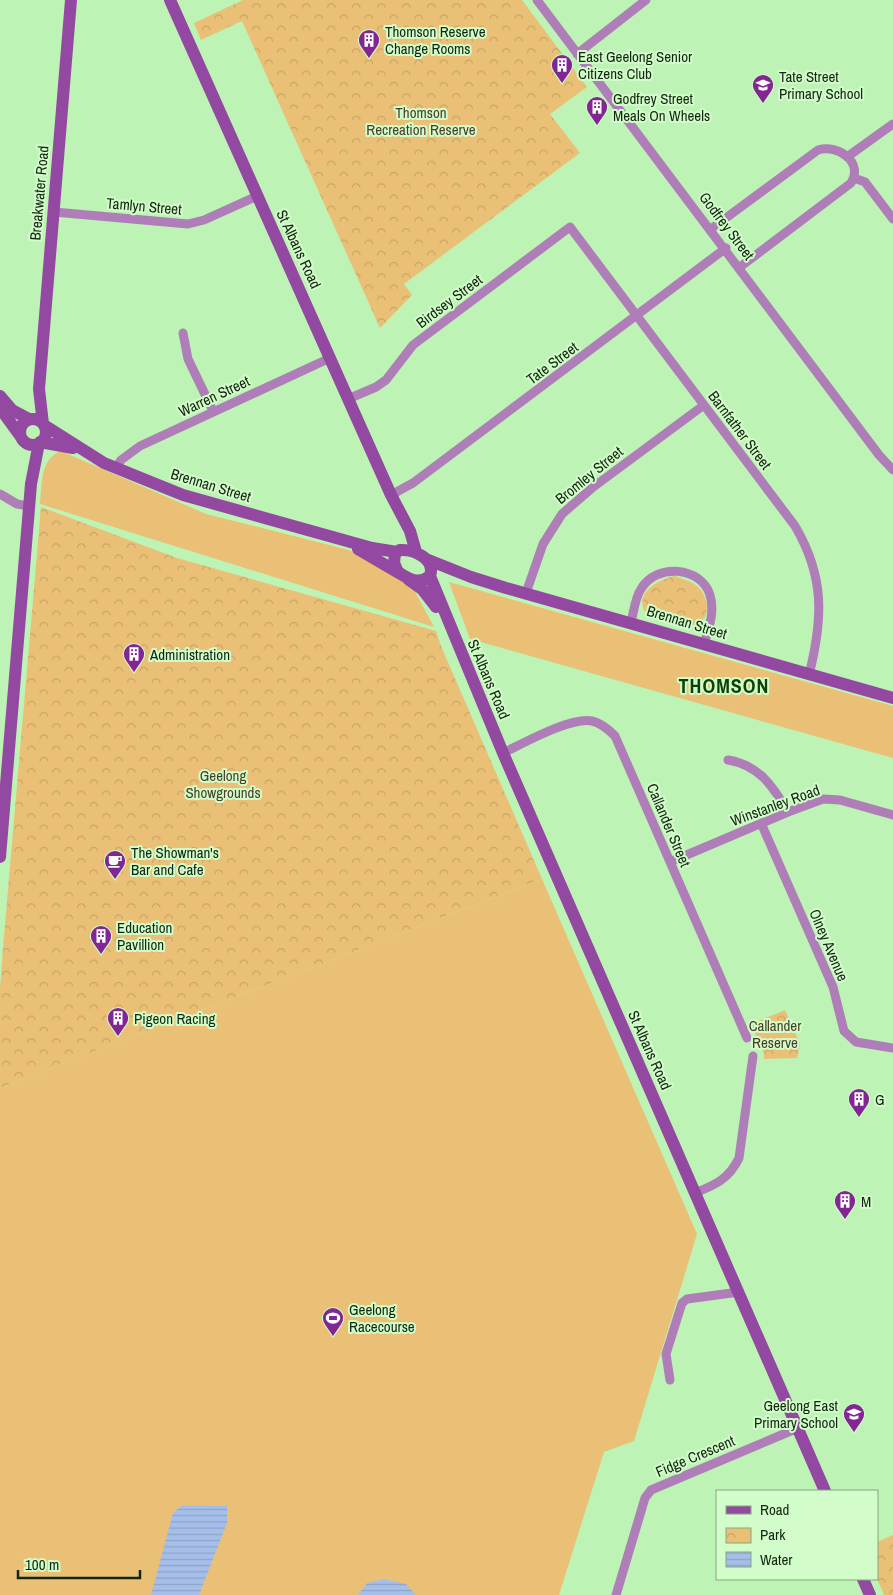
<svg xmlns="http://www.w3.org/2000/svg" width="893" height="1595" viewBox="0 0 893 1595" font-family="'Archivo Narrow',sans-serif">
<style>
.green{fill:#eac076}
.park{fill:url(#park-crowns)}
.water{fill:url(#water-rules)}
.lines{fill:none;stroke-linecap:round;stroke-linejoin:round}
.street{stroke:#af7db8;stroke-width:9}
.secondary{stroke:#9348a1;stroke-width:12}
.labels{text-anchor:middle;dominant-baseline:central;stroke-width:4;stroke-linejoin:round;paint-order:stroke}
.poi-label{font-size:15px;fill:#12260e;stroke:#d2fdcb;text-anchor:start}
.park-label{font-size:15px;fill:#4a3d27;stroke:#d2fdcb}
.street-label{font-size:15px;fill:#12260e;stroke:#d2fdcb}
.district-label{font-size:20px;font-weight:bold;letter-spacing:1px;fill:#0f4006;stroke:#d2fdcb}
</style>
<defs>
<pattern id="park-crowns" width="20" height="18" patternUnits="userSpaceOnUse" patternTransform="scale(1.25)"><rect width="20" height="18" fill="#eac076"/><path d="M2 6a3 3 0 1 1 6 0M12 15a3 3 0 1 1 6 0" fill="none" stroke="#c8a565"/></pattern>
<pattern id="water-rules" width="6" height="5" patternUnits="userSpaceOnUse" patternTransform="scale(1.25)"><rect width="6" height="5" fill="#a6bfea"/><path d="M0 2.5h6" fill="none" stroke="#8ea4c8"/></pattern>
</defs>
<rect width="100%" height="100%" fill="#bdf3b4"/>
<!-- green -->
<path class="green" d="M61,451l145,63 143,36 63,36 22,41 -394,-123c2,-20 0,-45 21,-53z
M449,582l444,124v52l-423,-119z
M542,879l155,355 -63,207 -30,11 -45,143h-559v-507z"/>
<!-- park -->
<path class="park" d="M243,0h279l65,87 -37,27 30,39 -176,131 8,11 -32,33 -138,-307 -41,19 -7,-17z
M41,507l136,51 259,73 5,15 101,233 -542,209v-100l4,-52z
M675,576c7,3 16,5 22,10 13,11 15,37 -5,40l-47,-14c-11,-19 14,-33 30,-36z
M785,1010l15,34 -3,14 -33,1v-5l-13,-30z
M893,1535v60h-9l-7,-16v-37z"/>
<!-- water -->
<path class="water" d="M182,1505l45,1v17l-28,72h-48l22,-82z
M384,1579l22,5 10,11h-58l9,-12z"/>
<g class="lines">
<!-- street -->
<path class="street" d="M537,0l342,455 14,15
M577,54l69,-54
M847,157l46,-33
M854,178l11,4 28,37
M54,212l134,12 16,-4 53,-24
M711,229l107,-79c20,-6 46,12 33,33l-111,84
M183,333l5,26 25,52
M348,399l28,-12 10,-7 27,-35 157,-118 225,299c30,51 28,93 14,149
M116,468l5,-8 19,-14 190,-88
M0,494l17,10 12,2
M391,495l22,-12 313,-235
M526,593l17,-49 19,-30 30,-26 112,-83
M631,622c3,-11 4,-24 10,-33 15,-26 60,-23 69,6 5,17 -1,33 -6,49
M503,753c21,-10 67,-36 89,-32 9,2 16,8 23,15l132,302
M728,760c31,5 45,26 60,52
M761,823l72,164 11,44 12,11 37,6
M670,862l118,-50 35,-13 17,1 53,15
M695,1193c20,-8 34,-14 44,-35l14,-102
M670,1380l-4,-26 16,-51 5,-4 52,-7
M616,1595l29,-97 6,-8 147,-62"/>
<!-- secondary -->
<path class="secondary" d="M170,0l221,495 19,36 6,21
M0,396l12,14 17,9
M0,408l21,29
M20 432a13 13 0 1 1 26 0a13 13 0 1 1-26 0Z
M43,424l-4,-35 32,-389
M44,425l60,38 79,32 189,53 25,4
M40,442l33,6
M358,549l41,24
M400,550c14,-1 36,9 30,26 -11,9 -22,3 -32,-4l-4,-9 1,-10z
M426,559l45,18 35,11 387,110
M430,576l73,177 322,738
M408,579l14,10 14,18
M0,857l31,-373 8,-41
M863,1579l7,16"/>
</g>
<!-- icons -->
<defs>
<g id="building-pin" transform="scale(1.125)"><path d="M0 17L-7.5 6A9.5 9.5 0 1 1 7.5 6Z" fill="#812692" stroke="#d2fdcb"/><path d="M-4-6H4V6H1V3H-1V6H-4ZM-2.5-4.3h1.7v1.8h-1.7ZM.8-4.3h1.7v1.8H.8ZM-2.5-1h1.7V.8h-1.7ZM.8-1h1.7V.8H.8Z" fill="#fff"/></g>
<g id="school-pin" transform="scale(1.125)"><path d="M0 17L-7.5 6A9.5 9.5 0 1 1 7.5 6Z" fill="#812692" stroke="#d2fdcb"/><path d="M0-5L7-2L0 1L-7-2ZM-4 1L0 2.5L4 1V4Q0 6-4 4Z" fill="#fff"/></g>
<g id="cafe-pin" transform="scale(1.125)"><path d="M0 17L-7.5 6A9.5 9.5 0 1 1 7.5 6Z" fill="#812692" stroke="#d2fdcb"/><path d="M-5.5-4.5H6V0H3Q3 3.5 0 3.5H-2.5Q-5.5 3.5-5.5 0ZM3-3.2v2h1.7v-2ZM-6 4.5H4V6H-6Z" fill="#fff"/></g>
<g id="stadium-pin" transform="scale(1.125)"><path d="M0 17L-7.5 6A9.5 9.5 0 1 1 7.5 6Z" fill="#812692" stroke="#d2fdcb"/><path d="M0-5a6.5 5 0 1 0 0 10a6.5 5 0 1 0 0-10ZM-3.5-1.8h7v3.6h-7Z" fill="#fff"/></g>
</defs>
<g fill-rule="evenodd">
<use href="#building-pin" x="369" y="40"/>
<use href="#building-pin" x="562" y="65"/>
<use href="#school-pin" x="763" y="85"/>
<use href="#building-pin" x="597" y="107"/>
<use href="#building-pin" x="134" y="654"/>
<use href="#cafe-pin" x="115" y="861"/>
<use href="#building-pin" x="101" y="936"/>
<use href="#building-pin" x="118" y="1018"/>
<use href="#building-pin" x="859" y="1099"/>
<use href="#building-pin" x="845" y="1201"/>
<use href="#stadium-pin" x="333" y="1318"/>
<use href="#school-pin" x="854" y="1414"/>
</g>
<g class="labels">
<!-- poi labels -->
<g class="poi-label">
<text x="385" y="31">Thomson Reserve<tspan x="385" dy="17">Change Rooms</tspan></text>
<text x="578" y="56">East Geelong Senior<tspan x="578" dy="17">Citizens Club</tspan></text>
<text x="779" y="76">Tate Street<tspan x="779" dy="17">Primary School</tspan></text>
<text x="613" y="98">Godfrey Street<tspan x="613" dy="17">Meals On Wheels</tspan></text>
<text x="150" y="654">Administration</text>
<text x="131" y="852">The Showman's<tspan x="131" dy="17">Bar and Cafe</tspan></text>
<text x="117" y="927">Education<tspan x="117" dy="17">Pavillion</tspan></text>
<text x="134" y="1018">Pigeon Racing</text>
<text x="875" y="1099">G</text>
<text x="861" y="1201">M</text>
<text x="349" y="1309">Geelong<tspan x="349" dy="17">Racecourse</tspan></text>
<text x="838" y="1405" text-anchor="end">Geelong East<tspan x="838" dy="17">Primary School</tspan></text>
</g>
<!-- park labels -->
<g class="park-label">
<text x="421" y="112">Thomson<tspan x="421" dy="17">Recreation Reserve</tspan></text>
<text x="223" y="775">Geelong<tspan x="223" dy="17">Showgrounds</tspan></text>
<text x="775" y="1025">Callander<tspan x="775" dy="17">Reserve</tspan></text>
</g>
<!-- street labels -->
<g class="street-label">
<text transform="translate(39 193) rotate(-85)">Breakwater Road</text>
<text transform="translate(144 206) rotate(5)">Tamlyn Street</text>
<text transform="translate(727 226) rotate(53)">Godfrey Street</text>
<text transform="translate(299 249) rotate(65)">St Albans Road</text>
<text transform="translate(449 301) rotate(-37)">Birdsey Street</text>
<text transform="translate(552 363) rotate(-37)">Tate Street</text>
<text transform="translate(214 396) rotate(-25)">Warren Street</text>
<text transform="translate(740 430) rotate(53)">Barnfather Street</text>
<text transform="translate(589 475) rotate(-39)">Bromley Street</text>
<text transform="translate(211 485) rotate(17)">Brennan Street</text>
<text transform="translate(687 622) rotate(17)">Brennan Street</text>
<text transform="translate(489 679) rotate(67)">St Albans Road</text>
<text transform="translate(775 805) rotate(-20)">Winstanley Road</text>
<text transform="translate(669 825) rotate(67)">Callander Street</text>
<text transform="translate(829 945) rotate(67)">Olney Avenue</text>
<text transform="translate(650 1050) rotate(66)">St Albans Road</text>
<text transform="translate(695 1456) rotate(-23)">Fidge Crescent</text>
</g>
<!-- district labels -->
<g class="district-label">
<text x="724" y="685">THOMSON</text>
</g>
</g>
<!-- legend -->
<rect x="716" y="1490" width="162" height="90" fill="#d2fdcb" stroke="#85a77f"/>
<rect x="726" y="1506" width="25" height="8" fill="#9348a1" stroke="#85a77f"/>
<text x="760" y="1515" font-size="15" fill="#12260e">Road</text>
<rect x="726" y="1528" width="25" height="15" fill="url(#park-crowns)" stroke="#85a77f"/>
<text x="760" y="1540" font-size="15" fill="#12260e">Park</text>
<rect x="726" y="1552" width="25" height="15" fill="url(#water-rules)" stroke="#85a77f"/>
<text x="760" y="1565" font-size="15" fill="#12260e">Water</text>
<!-- scale -->
<path d="M18 1570v8h122v-8" fill="none" stroke="#12260e" stroke-width="2.5"/>
<text x="25" y="1570" font-size="15" fill="#12260e" stroke="#d2fdcb" stroke-width="4" paint-order="stroke">100 m</text>
</svg>
